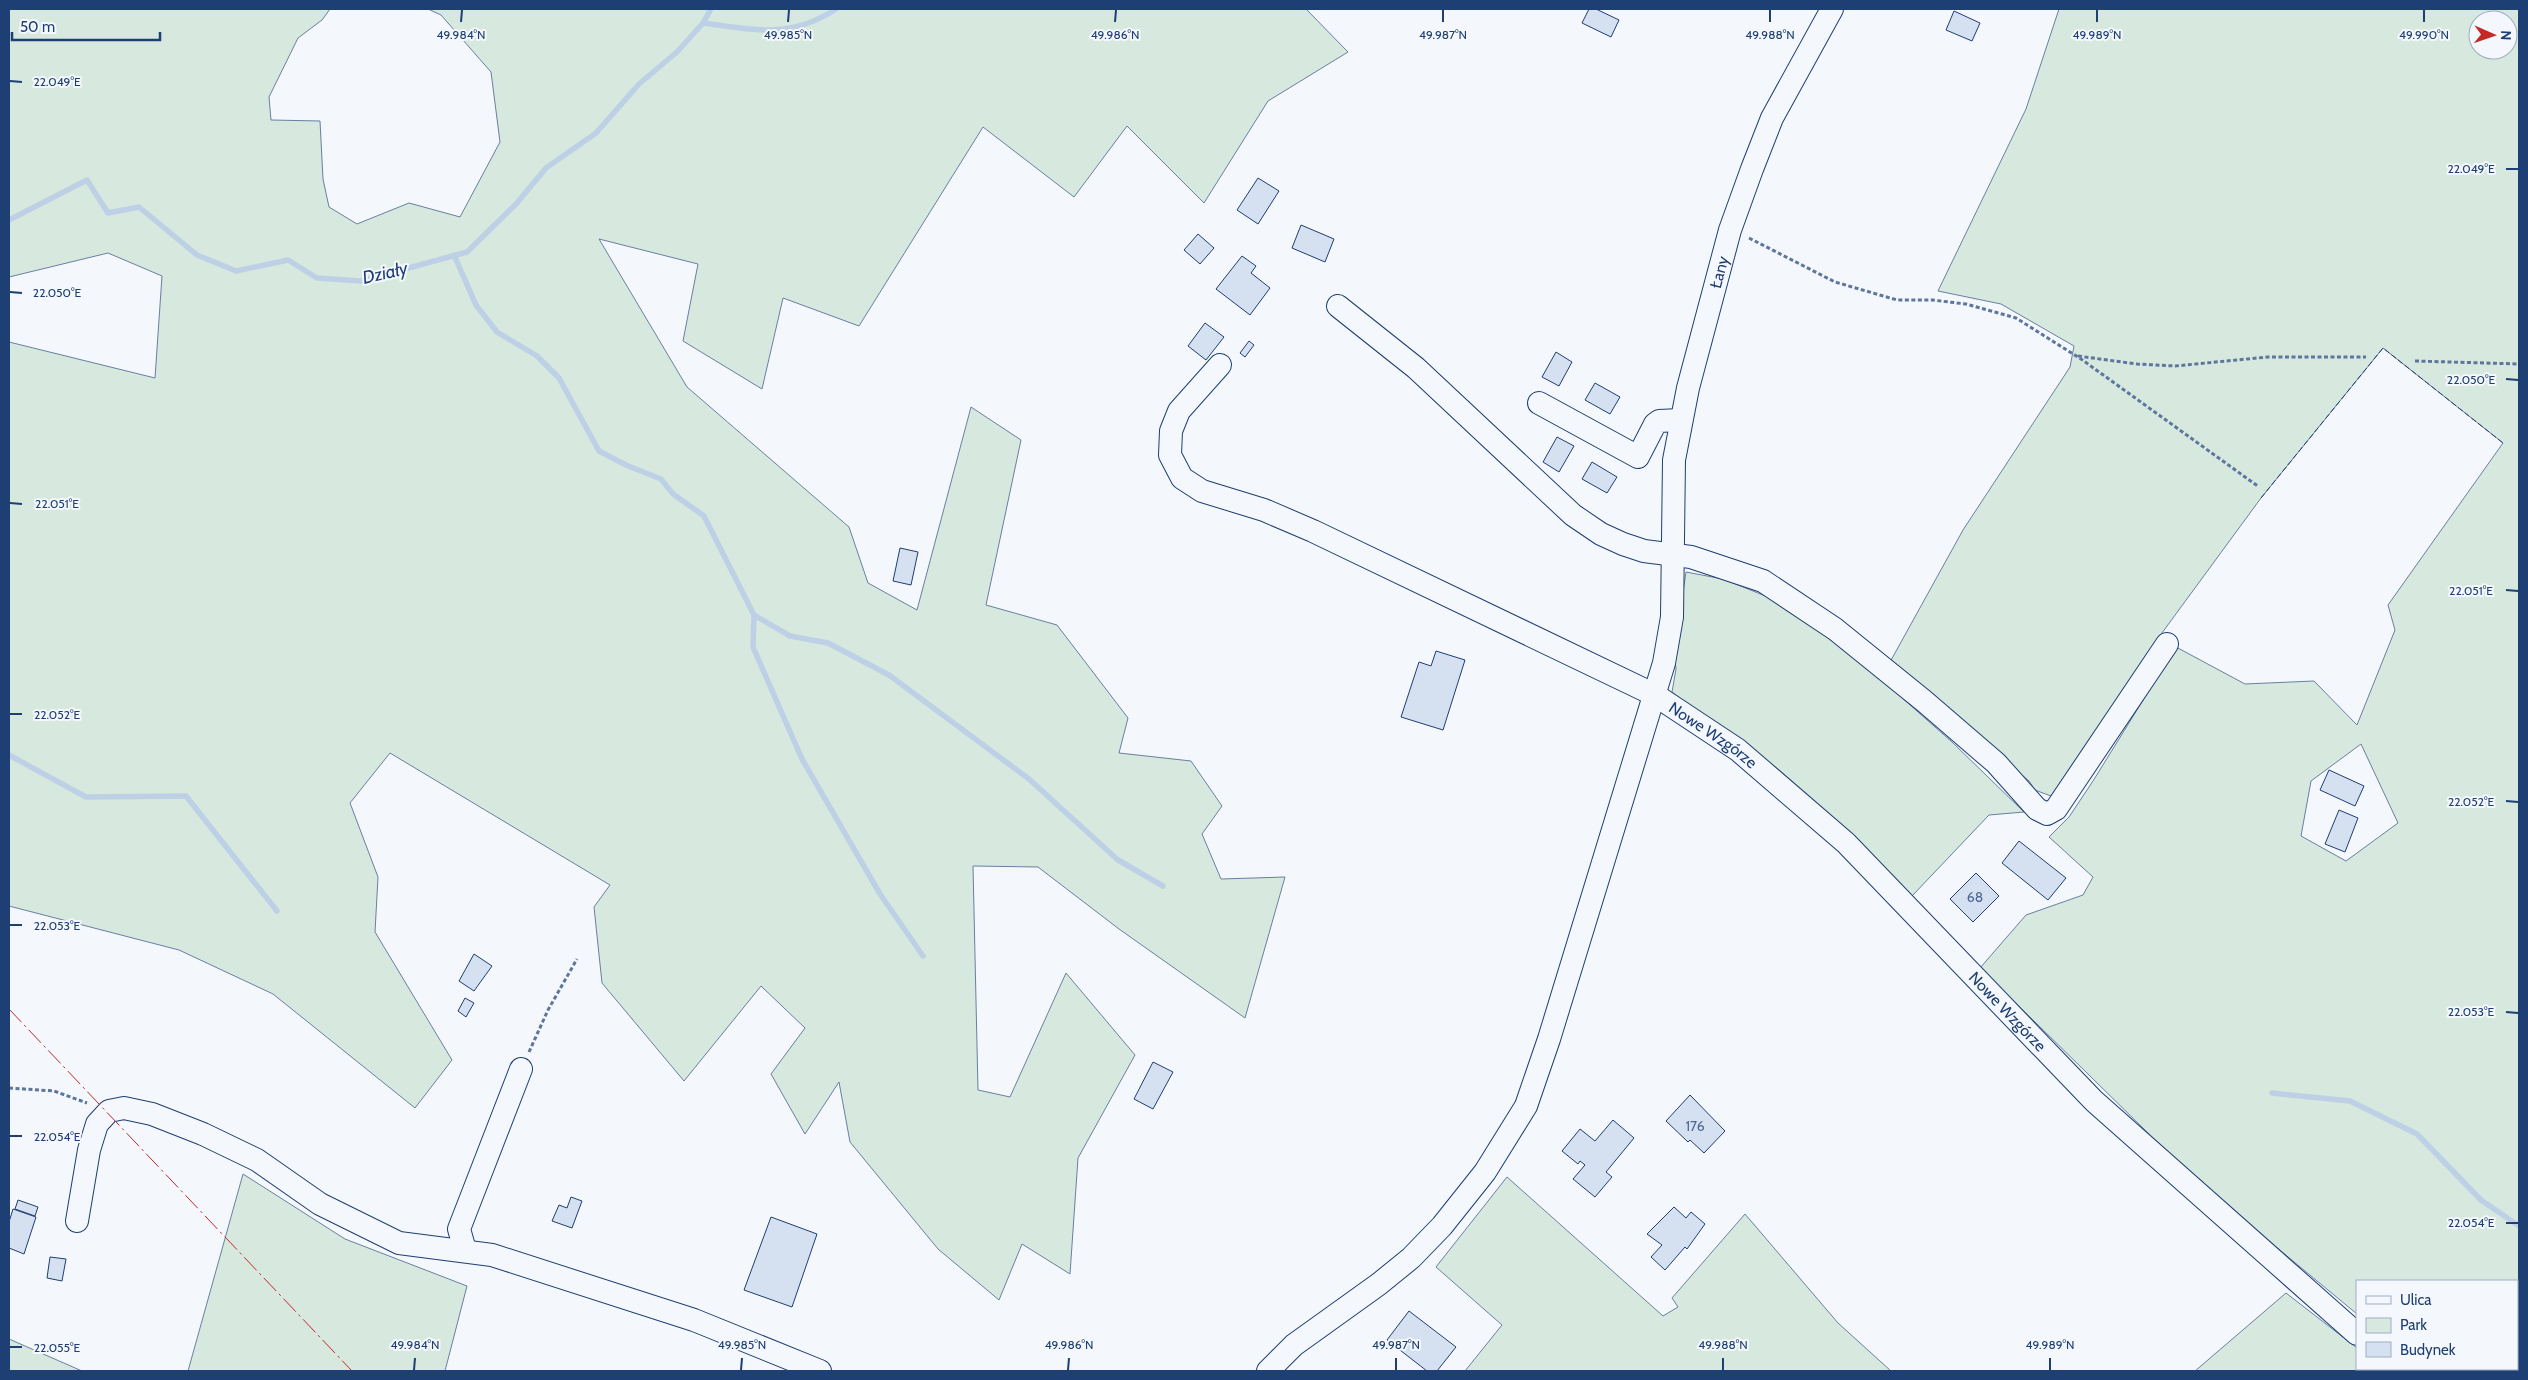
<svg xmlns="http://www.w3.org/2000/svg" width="2528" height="1380" viewBox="0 0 2528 1380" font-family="Cabin,sans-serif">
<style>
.green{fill:#d7e8df;stroke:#687fa3;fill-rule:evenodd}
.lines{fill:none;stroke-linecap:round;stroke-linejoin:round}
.stream{stroke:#bed0e5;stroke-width:5.5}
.building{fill:#d5e0f0;stroke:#1d3f73}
.minor-casing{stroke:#1d3f73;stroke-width:24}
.path{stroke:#5e769c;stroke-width:3;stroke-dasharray:4 2.5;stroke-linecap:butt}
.minor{stroke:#f4f7fb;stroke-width:22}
.fence{stroke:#1d3f73;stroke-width:1;stroke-dasharray:6 2.5;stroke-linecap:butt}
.power{stroke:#c62828;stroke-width:1;stroke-dasharray:18 4 2.5 4;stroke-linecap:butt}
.ticks{fill:none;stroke:#1d3f73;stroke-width:2}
.labels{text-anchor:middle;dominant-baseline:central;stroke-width:4;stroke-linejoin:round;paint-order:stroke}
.number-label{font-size:14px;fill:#4b6792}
.street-label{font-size:16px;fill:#1d3f73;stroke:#f4f7fb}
.water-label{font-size:18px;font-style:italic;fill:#1d3f73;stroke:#f4f7fb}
.ticks-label{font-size:12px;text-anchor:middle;fill:#1d3f73;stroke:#f4f7fb;stroke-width:4;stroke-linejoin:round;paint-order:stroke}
</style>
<rect width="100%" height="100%" fill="#f4f7fb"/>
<!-- green -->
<path class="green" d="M9,9h321l-8,11 -24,18 -29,59 2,23 49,1 3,58 6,28 28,17 52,-21 51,14 40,-75 -9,-70 -50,-57 -13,-6h878l42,43 -80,49 -64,102 -77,-77 -53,71 -91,-70 -124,199 -76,-28 -21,91 -79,-48 15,-77 -99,-25 88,148 162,140 19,56 49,27 54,-203 50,33 -35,165 71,20 71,93 -9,35 72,8 31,45 -20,28 19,45 64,-2 -40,141 -126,-89 -81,-62 -65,-1 5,224 32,7 56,-124 69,82 -57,103 -8,116 -48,-30 -23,56 -61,-51 -88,-107 -11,-60 -34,52 -34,-60 34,-46 -44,-42 -77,95 -82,-98 -8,-76 16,-22 -220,-132 -40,50 28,74 -3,55 77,128 -37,48 -142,-114 -94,-44 -170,-44v-564l146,36 7,-102 -54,-23 -99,24z
M2059,9h460v1328l-2,5v-61h-160v33l-156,-129 -221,-217 46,-53 57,-20 10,-18 -44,-40 20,-20 24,-36 83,-134 69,37 69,-3 43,44 38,-95 -7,-25 115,-162 -120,-95 -122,150 -102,139 -108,159 -16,-6 -6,-9 -139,-119 73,-132 107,-163 4,-21 -73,-42 -63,-13 88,-182zM2478,20h30v30h-30zM2361,744l37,79 -52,38 -45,-25 10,-55z
M1686,572l37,7 50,20 84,59 95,84 72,70 -35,3 -77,81 -155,-136 -85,-68 4,-23 -2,-16z
M243,1174l102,65 122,47 -22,85h-257z
M1507,1177l156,139 15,-9 -6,-9 73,-84 93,109 53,48h-426l37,-46 -66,-58z
M2286,1293l71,55v21h29l4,2h-195z
M9,1339l73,32h-73z
M2434,1369h67l-1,2h-62z"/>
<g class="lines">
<!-- stream -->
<path class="stream" d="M703,23c52,7 87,16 133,-14
M9,220l78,-40 21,33 31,-6 58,48 39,16 52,-11 29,18 44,3 106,-29 49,-48 30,-36 50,-35 43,-49 38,-32 26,-29 8,-14
M454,255l22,50 21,27 40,24 22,22 40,73 29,15 33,13 12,15 31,22 50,99 36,21 38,7 61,32 140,104 89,81 45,26
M754,615l-1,32 49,112 78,135 43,62
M9,755l77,42 100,-1 91,115
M2272,1093l78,8 67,33 64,66 38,26"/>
</g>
<!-- building -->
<path class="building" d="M1589,9h7l23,11 -8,17 -29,-14z
M1954,11l26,12 -8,18 -26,-11z
M1258,178l21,13 -21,33 -21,-14z
M1301,225l33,14 -9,23 -33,-14z
M1198,234l16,14 -14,16 -16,-14z
M1242,256l14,10 -5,7 19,15 -20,27 -34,-26z
M1205,323l19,14 -18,23 -18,-14z
M1249,341l5,4 -9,12 -5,-4z
M1556,352l16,10 -13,24 -17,-9z
M1595,383l25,14 -10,17 -25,-14z
M1557,437l17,9 -15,26 -16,-10z
M1592,462l25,15 -10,16 -25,-14z
M900,548l18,4 -7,33 -18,-4z
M1436,651l29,9 -22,70 -42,-13 18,-55 12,4z
M2329,770l35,16 -9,20 -35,-16z
M2339,810l19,8 -13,34 -20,-8z
M2019,841l47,37 -18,22 -46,-37z
M1976,873l23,23 -26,26 -23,-23z
M474,954l18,12 -18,25 -15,-10z
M465,998l9,5 -8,14 -8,-6z
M1153,1062l20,10 -20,37 -19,-10z
M1690,1095l35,36 -21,22 -14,-13 -2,2 -22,-21z
M1613,1120l21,18 -28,34 6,5 -17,20 -22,-18 12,-14 -5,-4 -2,3 -16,-13 18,-22 15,12z
M571,1197l11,4 -10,27 -20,-7 7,-16 8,3z
M18,1200l20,7 -3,9 -20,-7z
M1674,1207l12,11 5,-6 14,12 -18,25 -2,-2 -20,23 -14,-13 11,-12 -15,-11z
M13,1209l23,8 -12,37 -15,-6v-26z
M771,1217l46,17 -25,73 -48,-17z
M50,1257l16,2 -4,22 -15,-3z
M1409,1311l47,36 -19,24h-10l-40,-31z"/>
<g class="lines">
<!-- minor casing -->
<g class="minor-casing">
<g id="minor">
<path d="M1338,306l78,62 157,147 28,19 22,10 21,7 47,6 72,24 72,48 89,72 72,62 41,46 10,5 9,-5 111,-165"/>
<path id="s1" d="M1220,365l-41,46 -8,20 -1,24 12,23 20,13 62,19 49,21 342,164 83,55 108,93 248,258 263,233"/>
<path d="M1539,403l99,54 17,-33 4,-3 21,-1"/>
<path d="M77,1221l12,-71 8,-26 12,-13 15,-3 28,6 51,20 54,26 63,44 79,39 93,12 202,65 126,51"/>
<path d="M465,1250l-6,-21 62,-160"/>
<path d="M2408,1369l3,2"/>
<path id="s2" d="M1268,1371l26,-26 85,-61 32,-26 31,-32 43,-54 41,-66 23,-67 115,-376 8,-46 2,-157 14,-72 42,-158 22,-61 20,-51 60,-109"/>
</g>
</g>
<!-- path -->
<path class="path" d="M1749,238l86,44 62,18h35l34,4 50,14 65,41 178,128
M2078,356l59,8 38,2 93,-9h98
M2415,361l104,3
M529,1052l19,-42 29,-51
M9,1088l45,3 33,12"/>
<!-- minor -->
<use href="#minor" class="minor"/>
<!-- fence -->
<path class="fence" d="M2261,498l122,-150 120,95"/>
<!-- power -->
<path class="power" d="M9,1009l343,362"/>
</g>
<!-- ticks -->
<path class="ticks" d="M461,22l1,-12M788,22l1,-12M1115,22l1,-12M1443,22v-12M1770,22v-12M2097,22v-12M2424,22v-12M10,81l12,1M2506,169h12M10,292l12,1M2506,379l12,1M10,503l12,1M2506,590l12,1M10,714h12M2506,801l12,1M10,925h12M2506,1012l12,1M10,1136h12M2506,1223h12M10,1347h12M414,1370l1,-12M741,1370l1,-12M1068,1370l1,-12M1396,1370v-12M1723,1370v-12M2050,1370v-12"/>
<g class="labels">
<!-- number labels -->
<g class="number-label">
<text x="1975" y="897">68</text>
<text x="1695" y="1126">176</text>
</g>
<!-- street labels -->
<g class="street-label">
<text stroke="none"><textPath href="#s2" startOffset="1235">Łany</textPath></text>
<text stroke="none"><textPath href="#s1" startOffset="725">Nowe Wzgórze</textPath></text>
<text stroke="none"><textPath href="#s1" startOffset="1130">Nowe Wzgórze</textPath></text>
</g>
<!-- water labels -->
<g class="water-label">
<text transform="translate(385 273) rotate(-13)">Działy</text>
</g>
</g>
<g class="ticks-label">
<text x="461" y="39">49.984°N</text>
<text x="788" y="39">49.985°N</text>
<text x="1115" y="39">49.986°N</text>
<text x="1443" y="39">49.987°N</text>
<text x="1770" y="39">49.988°N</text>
<text x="2097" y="39">49.989°N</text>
<text x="2424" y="39">49.990°N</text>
<text x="57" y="86">22.049°E</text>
<text x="2471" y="173">22.049°E</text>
<text x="57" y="297">22.050°E</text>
<text x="2471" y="384">22.050°E</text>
<text x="57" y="508">22.051°E</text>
<text x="2471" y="595">22.051°E</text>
<text x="57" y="719">22.052°E</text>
<text x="2471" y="806">22.052°E</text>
<text x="57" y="930">22.053°E</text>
<text x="2471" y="1016">22.053°E</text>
<text x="57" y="1141">22.054°E</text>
<text x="2471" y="1227">22.054°E</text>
<text x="415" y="1349">49.984°N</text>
<text x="742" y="1349">49.985°N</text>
<text x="1069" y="1349">49.986°N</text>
<text x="1396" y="1349">49.987°N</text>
<text x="1723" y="1349">49.988°N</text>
<text x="2050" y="1349">49.989°N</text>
<text x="57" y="1352">22.055°E</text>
</g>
<!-- border -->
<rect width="2528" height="1380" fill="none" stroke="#1d3f73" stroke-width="20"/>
<!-- legend -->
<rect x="2356" y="1280" width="162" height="90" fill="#f4f7fb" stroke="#9eadc5"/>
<rect x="2366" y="1296" width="25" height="8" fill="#f4f7fb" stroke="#9eadc5"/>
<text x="2400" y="1305" font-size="15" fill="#1d3f73">Ulica</text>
<rect x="2366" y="1318" width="25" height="15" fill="#d7e8df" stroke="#9eadc5"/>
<text x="2400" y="1330" font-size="15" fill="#1d3f73">Park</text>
<rect x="2366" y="1342" width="25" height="15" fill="#d5e0f0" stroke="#9eadc5"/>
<text x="2400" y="1355" font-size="15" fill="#1d3f73">Budynek</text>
<!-- north arrow -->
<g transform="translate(2493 35) rotate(92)"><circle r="24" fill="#f4f7fb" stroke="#9eadc5"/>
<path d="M0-4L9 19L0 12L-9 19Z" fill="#c62828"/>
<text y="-8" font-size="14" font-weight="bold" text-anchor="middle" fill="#1d3f73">N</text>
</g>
<!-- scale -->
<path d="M12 32v8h148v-8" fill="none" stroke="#1d3f73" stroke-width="2.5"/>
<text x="20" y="32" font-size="15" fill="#1d3f73" stroke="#f4f7fb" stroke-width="4" paint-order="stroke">50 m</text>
</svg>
